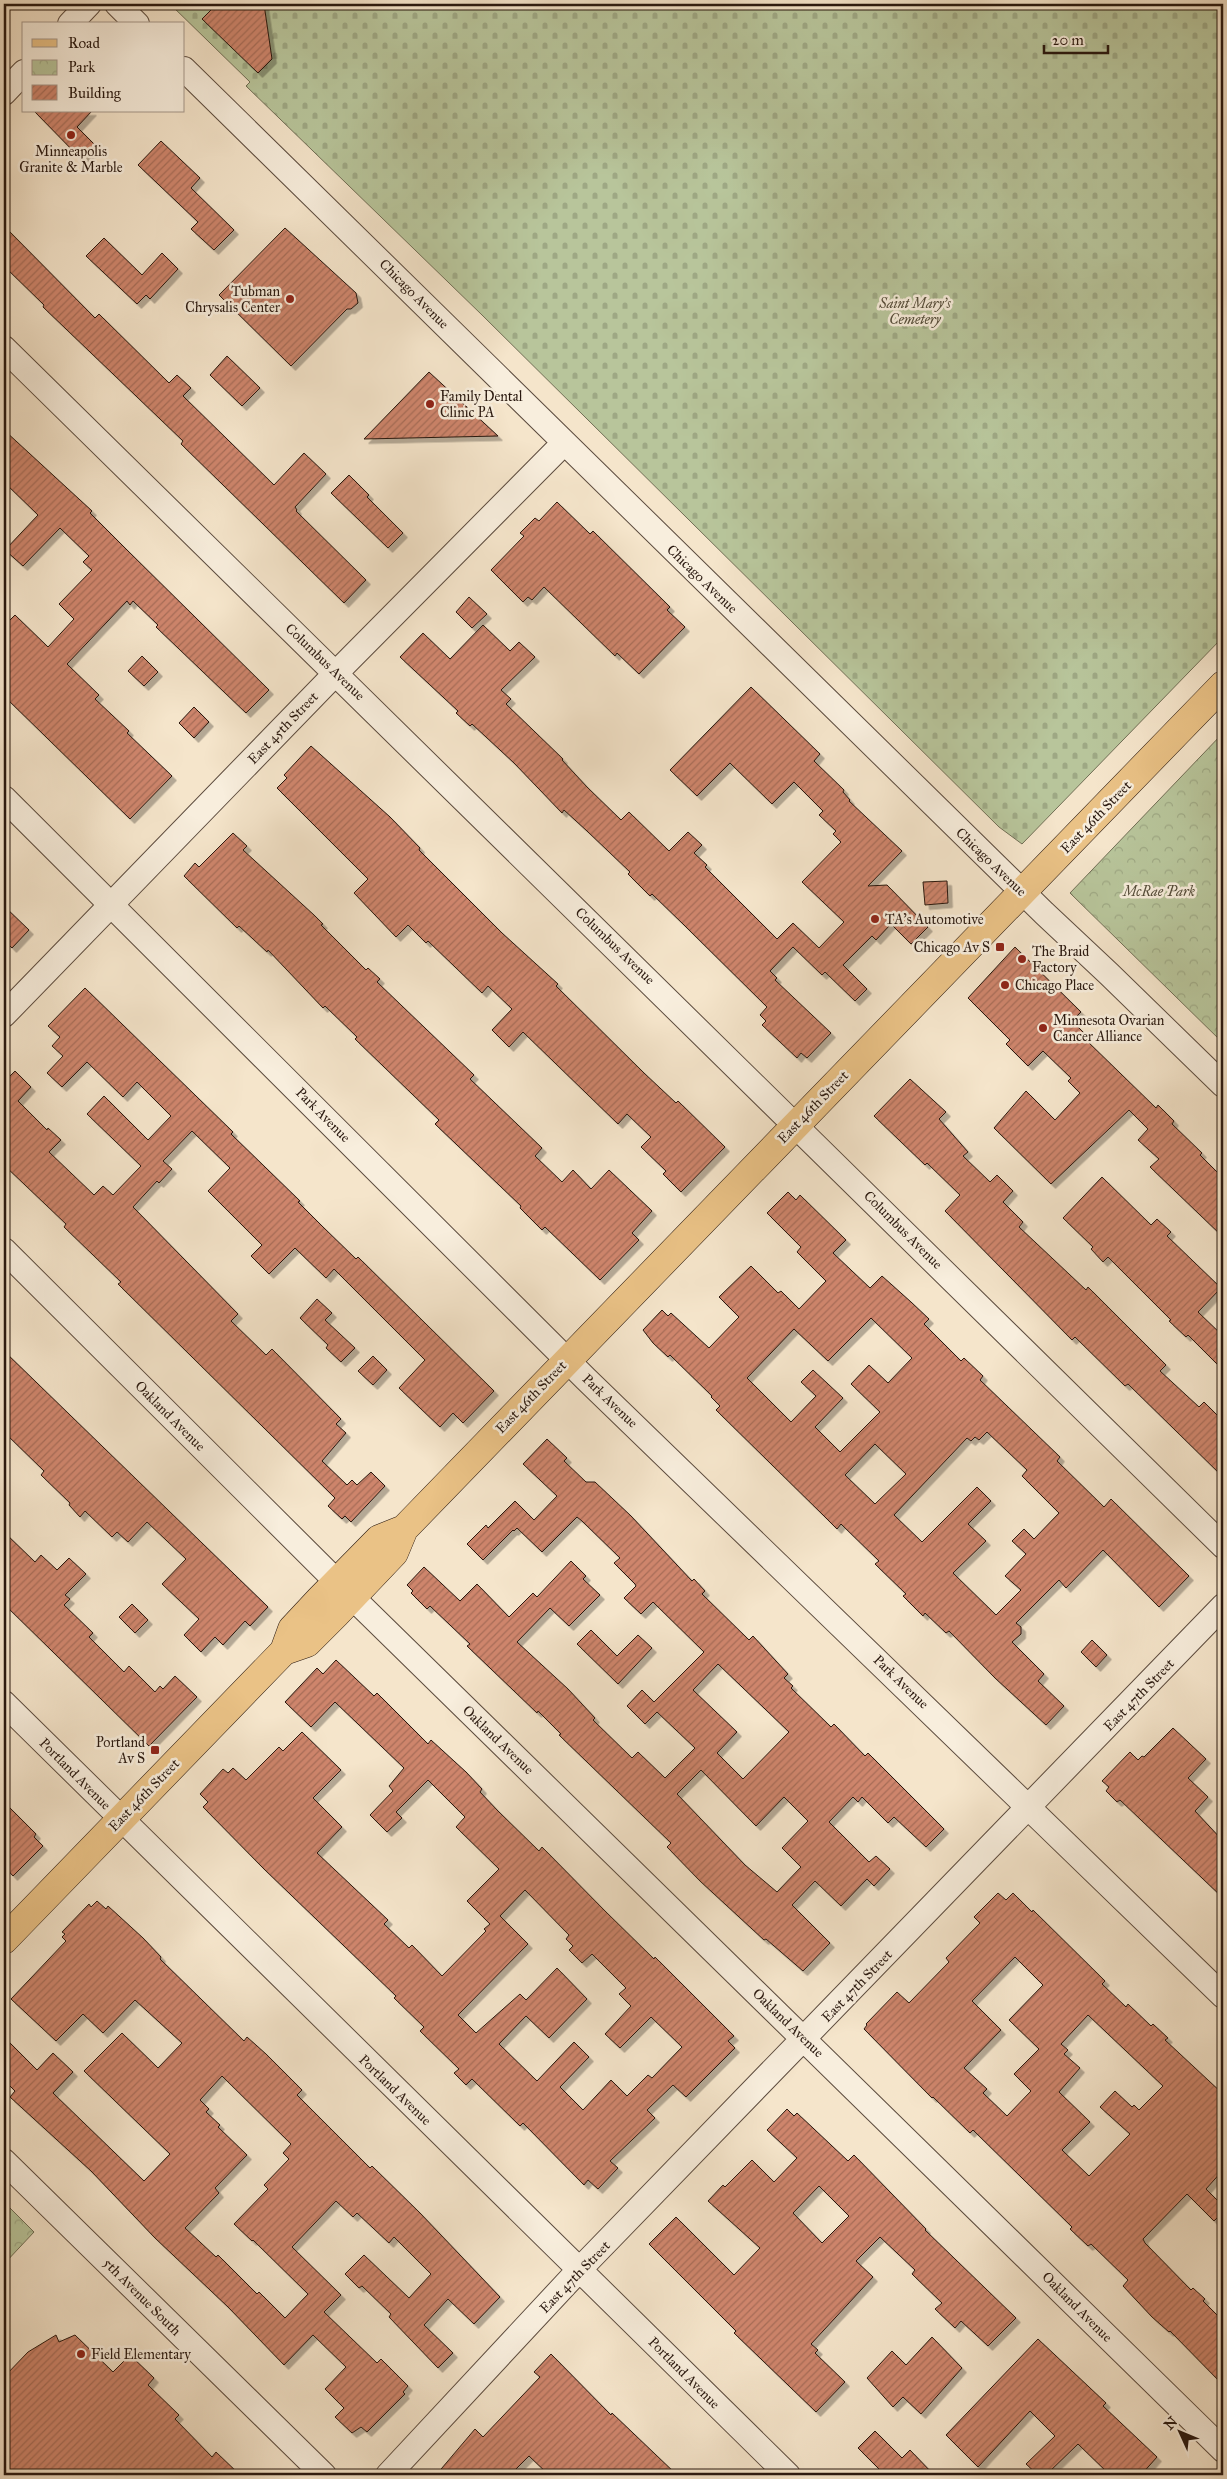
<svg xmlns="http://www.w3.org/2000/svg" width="1227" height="2479" viewBox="0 0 1227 2479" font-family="'IM FELL Great Primer',serif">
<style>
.cemetery{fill:url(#cemetery-stones);stroke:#706e55}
.park{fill:url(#park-crowns);stroke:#706e55}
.building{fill:url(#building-hatch);stroke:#29180f;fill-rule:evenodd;filter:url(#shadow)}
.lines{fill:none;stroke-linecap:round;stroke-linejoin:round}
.minor-casing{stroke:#5c4b3e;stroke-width:26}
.major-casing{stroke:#29180f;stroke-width:29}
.minor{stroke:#f8eedd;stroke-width:24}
.major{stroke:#eac286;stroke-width:28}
.poi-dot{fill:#8f2418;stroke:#f8eedd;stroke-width:2}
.labels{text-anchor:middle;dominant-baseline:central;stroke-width:5;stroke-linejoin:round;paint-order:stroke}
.poi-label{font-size:14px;fill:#29180f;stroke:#f8eedd;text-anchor:start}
.street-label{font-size:14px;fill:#29180f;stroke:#f8eedd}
.park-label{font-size:14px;font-style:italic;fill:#544c39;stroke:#f8eedd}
</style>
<defs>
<pattern id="cemetery-stones" width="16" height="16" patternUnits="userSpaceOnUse" patternTransform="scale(1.25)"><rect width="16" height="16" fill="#b8c59b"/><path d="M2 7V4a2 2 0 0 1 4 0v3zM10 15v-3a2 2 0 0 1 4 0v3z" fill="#9ea884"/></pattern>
<pattern id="park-crowns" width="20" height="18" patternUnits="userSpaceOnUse" patternTransform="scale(1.25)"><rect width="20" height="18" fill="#b8c59b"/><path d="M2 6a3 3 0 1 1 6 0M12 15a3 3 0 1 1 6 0" fill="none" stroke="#9ea884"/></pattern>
<pattern id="building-hatch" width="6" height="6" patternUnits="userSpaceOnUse" patternTransform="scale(1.25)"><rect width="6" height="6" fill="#ce856c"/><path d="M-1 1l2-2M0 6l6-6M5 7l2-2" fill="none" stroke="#a76c57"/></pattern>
<filter id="shadow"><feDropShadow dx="4.5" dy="4.5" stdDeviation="0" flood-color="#0004"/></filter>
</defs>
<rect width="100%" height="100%" fill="#f5e5cb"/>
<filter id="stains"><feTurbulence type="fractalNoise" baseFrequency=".004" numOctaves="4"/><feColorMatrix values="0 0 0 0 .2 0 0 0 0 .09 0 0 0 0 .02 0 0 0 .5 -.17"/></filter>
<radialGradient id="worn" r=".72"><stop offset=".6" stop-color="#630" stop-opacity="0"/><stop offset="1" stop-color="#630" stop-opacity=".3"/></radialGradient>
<!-- cemetery -->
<path class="cemetery" d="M170,4h1053v633l-201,207 -23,-17 -517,-512 -236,-229 4,-4z"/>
<!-- park -->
<path class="park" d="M1223,733v310l-153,-150z
M4,2202l30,30 -30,32z"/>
<!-- building -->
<path class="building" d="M224,4h40l8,55 -14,14 -56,-54 14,-14z
M34,111h58l-15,16 20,20 -14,14z
M161,141l39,37 -9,10 43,42 -20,20 -23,-21 7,-7 -60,-57z
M4,226l91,92 4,-4 70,69 8,-8 14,13 -8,8 91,89 30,-32 22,21 -31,33 2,3 -1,1 70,69 -22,23 -163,-159 2,-3 -140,-134 1,-2 -40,-39z
M285,228l71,65 2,10 -7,6h-4l-56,57 -72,-71z
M104,238l38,37 20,-22 16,16 -28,30 -4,-4 -9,9 -51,-48z
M227,356l33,32 -18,18 -32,-31z
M429,372l69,64 -134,3z
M4,430l88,81 -2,2 36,36 143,141 -23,23 -90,-86 2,-2 -25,-24 -3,4 -3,-4 -60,63 32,31 -4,4 34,32 -2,2 45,43 -42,43 -126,-123v-70l11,-11 33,32 26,-28 -15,-15 33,-34 -9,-8 6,-6 -29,-28 -37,38 -18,-16 33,-35 -34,-33z
M349,475l20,20 -2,2 36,36 -15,15 -57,-55z
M557,502l33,32 3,-3 77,76 -3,3 18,17 -46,47 -22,-21 -2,3 -71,-69 -12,13 -4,-3 -5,5 -32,-32 33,-34 -4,-3 15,-15 4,3z
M469,597l18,17 -15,14 -16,-16z
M483,625l27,26 9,-9 16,15 -34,33 10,9 -5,5 57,55 -1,1 25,27 34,33 8,-8 40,39 19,-19 14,13 -8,8 13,12 -2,2 72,72 16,-16 26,25 25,-26 -42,-40 39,-40 -8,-8 3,-3 -17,-16 4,-4 -29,-29 -22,22 -42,-41 -33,33 -27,-26 81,-83 69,67 -6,7 30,29 -1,2 7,8 -1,1 53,50 -34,35 19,-1 41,42 -17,17 -20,-20 -15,16 -4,-4 -29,29 24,24 -12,12 -30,-29 -3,3 -29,-28 -23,24 7,7 -2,2 56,53 -24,25 -6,-5 -4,5 -35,-33 4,-4 -6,-6 7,-8 -83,-82 -32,-31 -2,2 -22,-22 2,-2 -43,-41 -23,-21 -2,3 -48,-50 -42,-39 -2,2 -14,-13 2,-2 -58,-54 23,-24 27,26z
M142,656l16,16 -14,14 -16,-15z
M194,707l15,15 -15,16 -15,-15z
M311,746l79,71 30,31 -1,2 83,83 56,51 -2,2 88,87 32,30 2,-2 47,46 -44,45 -18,-18 3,-3 -25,-24 10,-10 -24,-23 -9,10 -95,-92 -14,15 -17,-17 20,-21 -24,-23 -6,7 -54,-52 -2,2 -18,-18 -12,12 -42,-44 14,-14 -91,-91 10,-10 -3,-3z
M233,833l14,13 -4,4 71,65 9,9 -2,1 45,45 2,-2 12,11 -3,3 97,93 -4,4 72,69 -7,8 27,26 11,-12 18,19 18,-19 43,41 -20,22 7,7 -39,40 -55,-53 -3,3 -22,-22 1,-2 -86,-82 4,-4 -84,-81 2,-2 -32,-31 -2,2 -55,-58 -1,2 -28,-26 -2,2 -53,-52 11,-13 4,4z
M947,881l1,22 -23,2 -2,-23z
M4,906l25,24 -17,18 -8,-8z
M1015,947l66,65 -9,9 16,16 -3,2 71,69 2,-3 16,16 -2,3 30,29 -2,2 23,23v59l-73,-70 9,-8 -21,-19 10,-11 -19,-19 -78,74 -57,-56 32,-37 29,29 25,-27 -12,-12 3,-3 -28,-27 -15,15 -22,-22 4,-4 -42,-42z
M85,988l148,144 -2,2 69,67 -2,1 25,25 33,32 2,-2 136,134 -31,32 -10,-10 -13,14 -41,-39 26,-28 -91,-91 -8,9 -31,-30 -26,26 -18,-18 11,-11 -54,-54 22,-23 -38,-37 -29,30 9,8 -13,14 -2,-2 -24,26 105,107 -7,7 35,34 6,-6 69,70 -5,5 10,9 -24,28 25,24 5,-5 5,5 14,-13 14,14 -34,36 -6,-6 -3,3 -14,-13 7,-8 -217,-214 3,-2 -57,-55 2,-3 -62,-59v-83l11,-11 16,16 -13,14 29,29 1,-2 13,12 -12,12 45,43 9,-9 10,9 28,-29 -54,-52 17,-18 44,44 23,-24 -34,-34 -14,15 -36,-35 -25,25 -15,-14 16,-17 -11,-10 8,-9 -12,-11z
M910,1079l36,33 -7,7 29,33 -5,4 27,26 7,-7 16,16 -10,11 20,20 -4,5 67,63 2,-3 78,78 -6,6 39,36 5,-5 19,19v56l-95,-93 -3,2 -50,-49 -3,3 -127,-129 15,-16 -33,-32 -2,2 -51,-49z
M1102,1177l49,48 6,-6 14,13 -4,4 54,52 -23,24 25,24v34l-35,-35 -2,2 -17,-16 2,-1 -63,-63 -5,5 -12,-13 2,-2 -30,-29z
M788,1192l8,8 4,-5 46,45 -13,13 37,35 12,-12 29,26 18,17 -5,5 37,37 3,-3 19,18 -3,4 80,77 -3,4 47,46 7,-8 78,77 -30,31 -56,-57 -37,38 -7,-8 -43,43 5,4v7l-9,8 32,32 -6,7 26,25 -18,19 -51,-47 -46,-47 -3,2 -21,-20 -2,3 -20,-20 3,-2 -31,-30 4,-3 -38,-37 -4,5 -13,-13 -108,-106 4,-4 -9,-9 1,-1 -42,-41 -2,2 -15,-14 -10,-13 19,-20 6,6 3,-3 38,35 30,-31 -20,-20 32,-31 27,27 3,-2 18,18 27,-28 -29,-29 4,-5 -34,-34zM871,1318l41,40 -24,25 -19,-18 -18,19 29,28 -40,40 -25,-25 28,-29 -30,-28 -12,12 15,14 -25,26 -44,-44 47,-49 34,32zM987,1432l40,38 -5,6 37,37 -25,26 -10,-10 -12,12 14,13 -21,22 16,14 -25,25 -43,-42 33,-32 -18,-17 23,-23 -14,-14 -55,55 -28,-27 73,-77 4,3 4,-4 4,3zM875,1444l31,30 -31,30 -30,-29z
M317,1299l15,14 -7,7 30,28 -14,14 -15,-14 2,-3 -28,-27z
M4,1351l264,256 -18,19 -5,-5 -22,24 -8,-8 -14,15 -17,-17 15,-16 -37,-35 24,-25 -39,-37 -19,20 -11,-10 -5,5 -27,-26 -5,6 -11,-12 1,-2 -29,-28 3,-4 -40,-39z
M373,1356l14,14 -14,15 -15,-14z
M547,1439l20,19 -3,3 22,21h9l36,34 61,65 2,-2 11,12 -3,3 47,46 4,-4 11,12 24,26 -4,4 9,8 -2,2 40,39 3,-3 31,32 3,-3 76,76 -18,18 -32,-30 -6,6 -26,-26 -4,5 -5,-5 -24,25 40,40 7,-6 14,13 -16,17 -7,-7 -26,27 -26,-25 -23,24 38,38 -27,28 -37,-32 -2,1 -64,-59 -33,-34 4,-4 -112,-108 2,-1 -23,-23 -1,2 -70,-67 3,-2 -40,-38 -3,3 -16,-16 2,-2 -6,-6 17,-18 36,34 17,-17 32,33 24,-24 4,4 34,-36 15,15 -3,3 17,16 -31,31 -19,-18 -33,34 51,47 27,29 -2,2 39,38 6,-6 27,26 30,-30 -38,-36 -12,12 -18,-18 15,-16 12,12 50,-50 -51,-50 -12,12 -17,-16 12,-12 -1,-2 -21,-21 6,-5 -38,-37 -5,-4 -35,35 -25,-24 -3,3 -1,-1 -30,30 -16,-16 19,-19 2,3 27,-27 19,19 23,-24 -34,-32zM718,1664l71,68 -46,47 -26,-26 20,-21 -44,-42zM701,1770l55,56 28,-29 24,24 -26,27 19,19 -24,25 -32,-27 -68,-71z
M4,1532l31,30 6,-7 16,15 12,-12 17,16 -21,21 5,4 -6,6 29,28 -4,4 35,35 5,-6 26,26 5,-6 3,3 12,-13 22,21 -48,49 -145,-142z
M132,1604l16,16 -13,13 -16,-16z
M591,1630l26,26 21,-21 14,13 -34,36 -41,-40z
M1092,1640l15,15 -11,12 -15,-15z
M336,1660l38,36 3,-3 51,51 3,-4 35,32 16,17 -2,3 18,19 41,40 3,-4 63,64 49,48 1,-2 79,79 -6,5 7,7 -49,49 -13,-12 -26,25 8,8 -45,43 8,7 -20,21 -10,-9 -4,5 -61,-62 -3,3 -48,-47 -6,6 -12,-12 5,-4 -39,-38 4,-4 -30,-29 2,-2 -132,-127 -61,-62 5,-5 -8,-8 23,-25 5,4 5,-5 13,12 33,-33 4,4 19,-19 39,38 -28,28 29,29 -25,26 71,67 -4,4 25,24 3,-3 30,31 44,-45 -2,-2 6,-5 -23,-23 32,-32 -43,-42 9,-10 -37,-37 -32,32 6,6 -15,14 -17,-17 23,-24 -4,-5 15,-18 -69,-66 -24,25 -26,-25 32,-34 6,6zM525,1890l44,45 -3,4 7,7 -4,4 13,13 10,-9 34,34 -7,6 12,12 -26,28 15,14 31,-31 31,30 -30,31 -4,-3 -21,21 -16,-16 -28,30 -23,-23 29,-30 -15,-15 -37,39 -38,-37 27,-28 23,22 38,-39 -30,-31 -31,32 -6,-6 -44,39 -18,-18 70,-71 -28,-28z
M1173,1728l33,31 -18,19 20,19 -13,14 28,30v57l-103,-98 -3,2 -11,-11 3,-4 -7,-6 28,-29 8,8 4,-4 2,1z
M4,1802l32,32 -2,3 9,9 -30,30 -9,-10z
M998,1893l8,7 7,-7 19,19 1,-2 72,71 -3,3 24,23 2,-3 23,22 2,-2 15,14 -3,2 58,54v76l-17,19 17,17v6l-9,9 -27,-27 -44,45 2,4 46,47 2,-2 12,11 -2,2 20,20v64l-53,-54 -1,1 -17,-15 -29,-31 5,-6 -37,-36 -3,2 -18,-17 2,-2 -99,-97 -3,3 -37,-36 -1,1 -68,-69 3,-4 -1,-1 31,-32 12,11 40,-41 -3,-4 34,-35 -6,-6zM1015,1957l28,28 -34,35 30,29 -25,25 17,17 -24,25 -24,-23 4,-4 -23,-21 37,-38 -29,-29zM1088,2015l75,71 -24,24 -5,-5 -2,2 -17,-16 -15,16 30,27 -41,42 -27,-26 28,-28 -31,-30 21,-24 -16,-14 4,-4 -7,-6z
M97,1901l9,8 2,-3 35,32 18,19 -1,2 84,82 3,-4 19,17 36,36 -5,5 73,73 2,-2 48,47 80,84 -26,27 -26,-25 -24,26 29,28 -15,15 -49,-51 2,-3 -29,-28 -3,2 -14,-14 19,-19 45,43 22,-24 -37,-37 -5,6 -32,-30 -4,4 -17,-16 -44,46 49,48 -17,17 53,51 4,-4 27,27 -5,6 2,2 -38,38 -6,-5 -9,6 -17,-16 9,-9 -19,-19 21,-22 -33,-32 -29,30 -56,-58 -73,-69 -64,-67 -81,-74 5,-6 -11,-11v-43l33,33 16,-17 20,19 -20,21 91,88 26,-27 -86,-83 38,-38 36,35 24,-25 -47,-43 -32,33 -20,-19 -27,27 -45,-42 55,-58 -4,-4 3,-3 -3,-2 27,-28 2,3zM222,2076l69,68 -8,9 6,6 -25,26 4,4 -34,35 18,17 1,-1 55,54 -23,24 -26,-26 -2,2 -39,-39 -2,2 -31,-29 34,-35 -4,-5 32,-33 -29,-28 2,-2 -14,-13 3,-3 -9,-9z
M787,2109l7,7 3,-3 51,48 6,-6 72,74 -1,1 91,88 -28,28 -27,-25 -6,7 -20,-19 7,-6 -30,-29 3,-4 -35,-33 -24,24 17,16 -62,67 7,6 -3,3 30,29 -29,30 -82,-79 2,-2 -87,-87 27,-27 58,58 26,-27 -52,-47 15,-16 2,2 27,-27 22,22 23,-24 -30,-28zM819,2186l30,30 -27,27 -29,-30z
M56,2335l3,7 16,-7 38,37 17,-17 24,23 -6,7 31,30 -4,4 37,38 4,-5 24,23h-236v-98l24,-25z
M932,2337l30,31 -41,46 -18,-17 -10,10 -26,-29 25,-27 14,14z
M1038,2339l68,64 -3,3 54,51 -16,18h-31l-32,-31 -32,31h-8l-12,-11 29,-28 -25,-25 -52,56 -32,-32z
M551,2354l60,61 1,-2 65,62h-128l-20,-19 -19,19h-74l39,-46 8,8 57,-60 -6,-5z
M875,2431l27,27 8,-8 24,25h-49l-27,-27z"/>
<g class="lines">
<!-- minor casing -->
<g class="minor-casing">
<path id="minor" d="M117,4l20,20
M70,24l19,-20
M184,69l860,844 65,61 114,111
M4,93l20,-21
M4,348l1219,1198
M4,798l582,581 637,617
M4,1015l332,-342 228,-230
M4,1250l333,332
M352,1597l871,853
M4,1703l784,772
M4,2161l320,314
M388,2475l191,-205 644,-664"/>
</g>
<!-- major casing -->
<g class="major-casing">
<path id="major" d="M284,1651l23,-8 29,-29 58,-61 10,-24
M4,1940l280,-289 8,-22 28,-30 59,-60 25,-10 819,-844"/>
</g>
<!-- minor -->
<use href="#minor" class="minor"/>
<!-- major -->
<use href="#major" class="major"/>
</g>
<!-- markers -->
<g class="poi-dot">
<circle cx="71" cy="135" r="5"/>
<circle cx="290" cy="299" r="5"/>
<circle cx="430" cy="404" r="5"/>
<circle cx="875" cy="919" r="5"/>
<rect x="995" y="942" width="10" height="10" rx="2.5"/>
<circle cx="1022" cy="959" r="5"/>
<circle cx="1005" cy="985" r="5"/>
<circle cx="1043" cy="1028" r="5"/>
<rect x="150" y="1745" width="10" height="10" rx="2.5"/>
<circle cx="81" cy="2354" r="5"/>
</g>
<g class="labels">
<!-- poi labels -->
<g class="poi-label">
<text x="71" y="151" text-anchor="middle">Minneapolis<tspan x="71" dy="16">Granite &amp; Marble</tspan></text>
<text x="280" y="291" text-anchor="end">Tubman<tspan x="280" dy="16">Chrysalis Center</tspan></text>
<text x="440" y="396">Family Dental<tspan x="440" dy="16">Clinic PA</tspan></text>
<text x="885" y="919">TA's Automotive</text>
<text x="990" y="947" text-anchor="end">Chicago Av S</text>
<text x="1032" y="951">The Braid<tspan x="1032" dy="16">Factory</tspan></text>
<text x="1015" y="985">Chicago Place</text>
<text x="1053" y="1020">Minnesota Ovarian<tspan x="1053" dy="16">Cancer Alliance</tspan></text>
<text x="145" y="1742" text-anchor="end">Portland<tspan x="145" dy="16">Av S</tspan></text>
<text x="91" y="2354">Field Elementary</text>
</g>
<!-- street labels -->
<g class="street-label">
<text transform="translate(414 294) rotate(45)">Chicago Avenue</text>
<text transform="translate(702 579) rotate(44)">Chicago Avenue</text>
<text transform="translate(325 662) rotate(44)">Columbus Avenue</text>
<text transform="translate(283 728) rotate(-46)">East 45th Street</text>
<text transform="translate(1096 817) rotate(-46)">East 46th Street</text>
<text transform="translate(991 862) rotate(44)">Chicago Avenue</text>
<text transform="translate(615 946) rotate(44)">Columbus Avenue</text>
<text transform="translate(813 1107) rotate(-46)">East 46th Street</text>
<text transform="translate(323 1115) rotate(45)">Park Avenue</text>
<text transform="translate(903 1230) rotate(45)">Columbus Avenue</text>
<text transform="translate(531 1397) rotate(-46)">East 46th Street</text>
<text transform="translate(610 1401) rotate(44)">Park Avenue</text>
<text transform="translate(170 1416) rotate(45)">Oakland Avenue</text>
<text transform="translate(901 1682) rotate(44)">Park Avenue</text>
<text transform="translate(1139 1695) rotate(-46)">East 47th Street</text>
<text transform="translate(498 1740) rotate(44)">Oakland Avenue</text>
<text transform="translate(75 1774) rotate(45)">Portland Avenue</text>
<text transform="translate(144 1795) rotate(-46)">East 46th Street</text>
<text transform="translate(857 1986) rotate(-46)">East 47th Street</text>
<text transform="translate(788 2023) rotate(44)">Oakland Avenue</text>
<text transform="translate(395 2090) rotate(44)">Portland Avenue</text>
<text transform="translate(575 2277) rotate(-46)">East 47th Street</text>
<text transform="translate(142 2297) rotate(45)">5th Avenue South</text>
<text transform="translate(1077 2307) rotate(45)">Oakland Avenue</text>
<text transform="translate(684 2373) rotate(45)">Portland Avenue</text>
</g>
<!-- park labels -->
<g class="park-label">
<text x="915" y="303">Saint Mary's<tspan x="915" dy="16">Cemetery</tspan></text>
<text x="1159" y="891">McRae Park</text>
</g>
</g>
<!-- margin -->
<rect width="1227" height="2479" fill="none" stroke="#f5e5cb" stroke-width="20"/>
<rect x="5" y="5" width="1217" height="2469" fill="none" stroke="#29180f" stroke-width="2.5"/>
<rect x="10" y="10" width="1207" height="2459" fill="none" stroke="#29180f"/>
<!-- legend -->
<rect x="22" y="22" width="162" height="90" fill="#f8eedd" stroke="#a5988b"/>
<rect x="32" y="39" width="25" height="8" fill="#eac286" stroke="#a5988b"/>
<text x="68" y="48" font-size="15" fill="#29180f">Road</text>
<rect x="32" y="60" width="25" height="15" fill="url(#park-crowns)" stroke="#a5988b"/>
<text x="68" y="72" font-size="15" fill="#29180f">Park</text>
<rect x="32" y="85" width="25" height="15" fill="url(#building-hatch)" stroke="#a5988b"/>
<text x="68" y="98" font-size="15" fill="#29180f">Building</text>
<!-- north arrow -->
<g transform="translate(1180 2432) rotate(314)" stroke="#f8eedd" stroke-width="4" paint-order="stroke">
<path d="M0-4L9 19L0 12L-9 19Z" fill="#29180f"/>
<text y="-8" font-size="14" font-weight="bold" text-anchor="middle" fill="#29180f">N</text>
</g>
<!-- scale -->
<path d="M1044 45v8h64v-8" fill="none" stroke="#29180f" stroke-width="2.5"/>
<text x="1052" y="45" font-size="15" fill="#29180f" stroke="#f8eedd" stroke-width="4" paint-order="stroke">20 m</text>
<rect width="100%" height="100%" filter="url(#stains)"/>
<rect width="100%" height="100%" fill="url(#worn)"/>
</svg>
